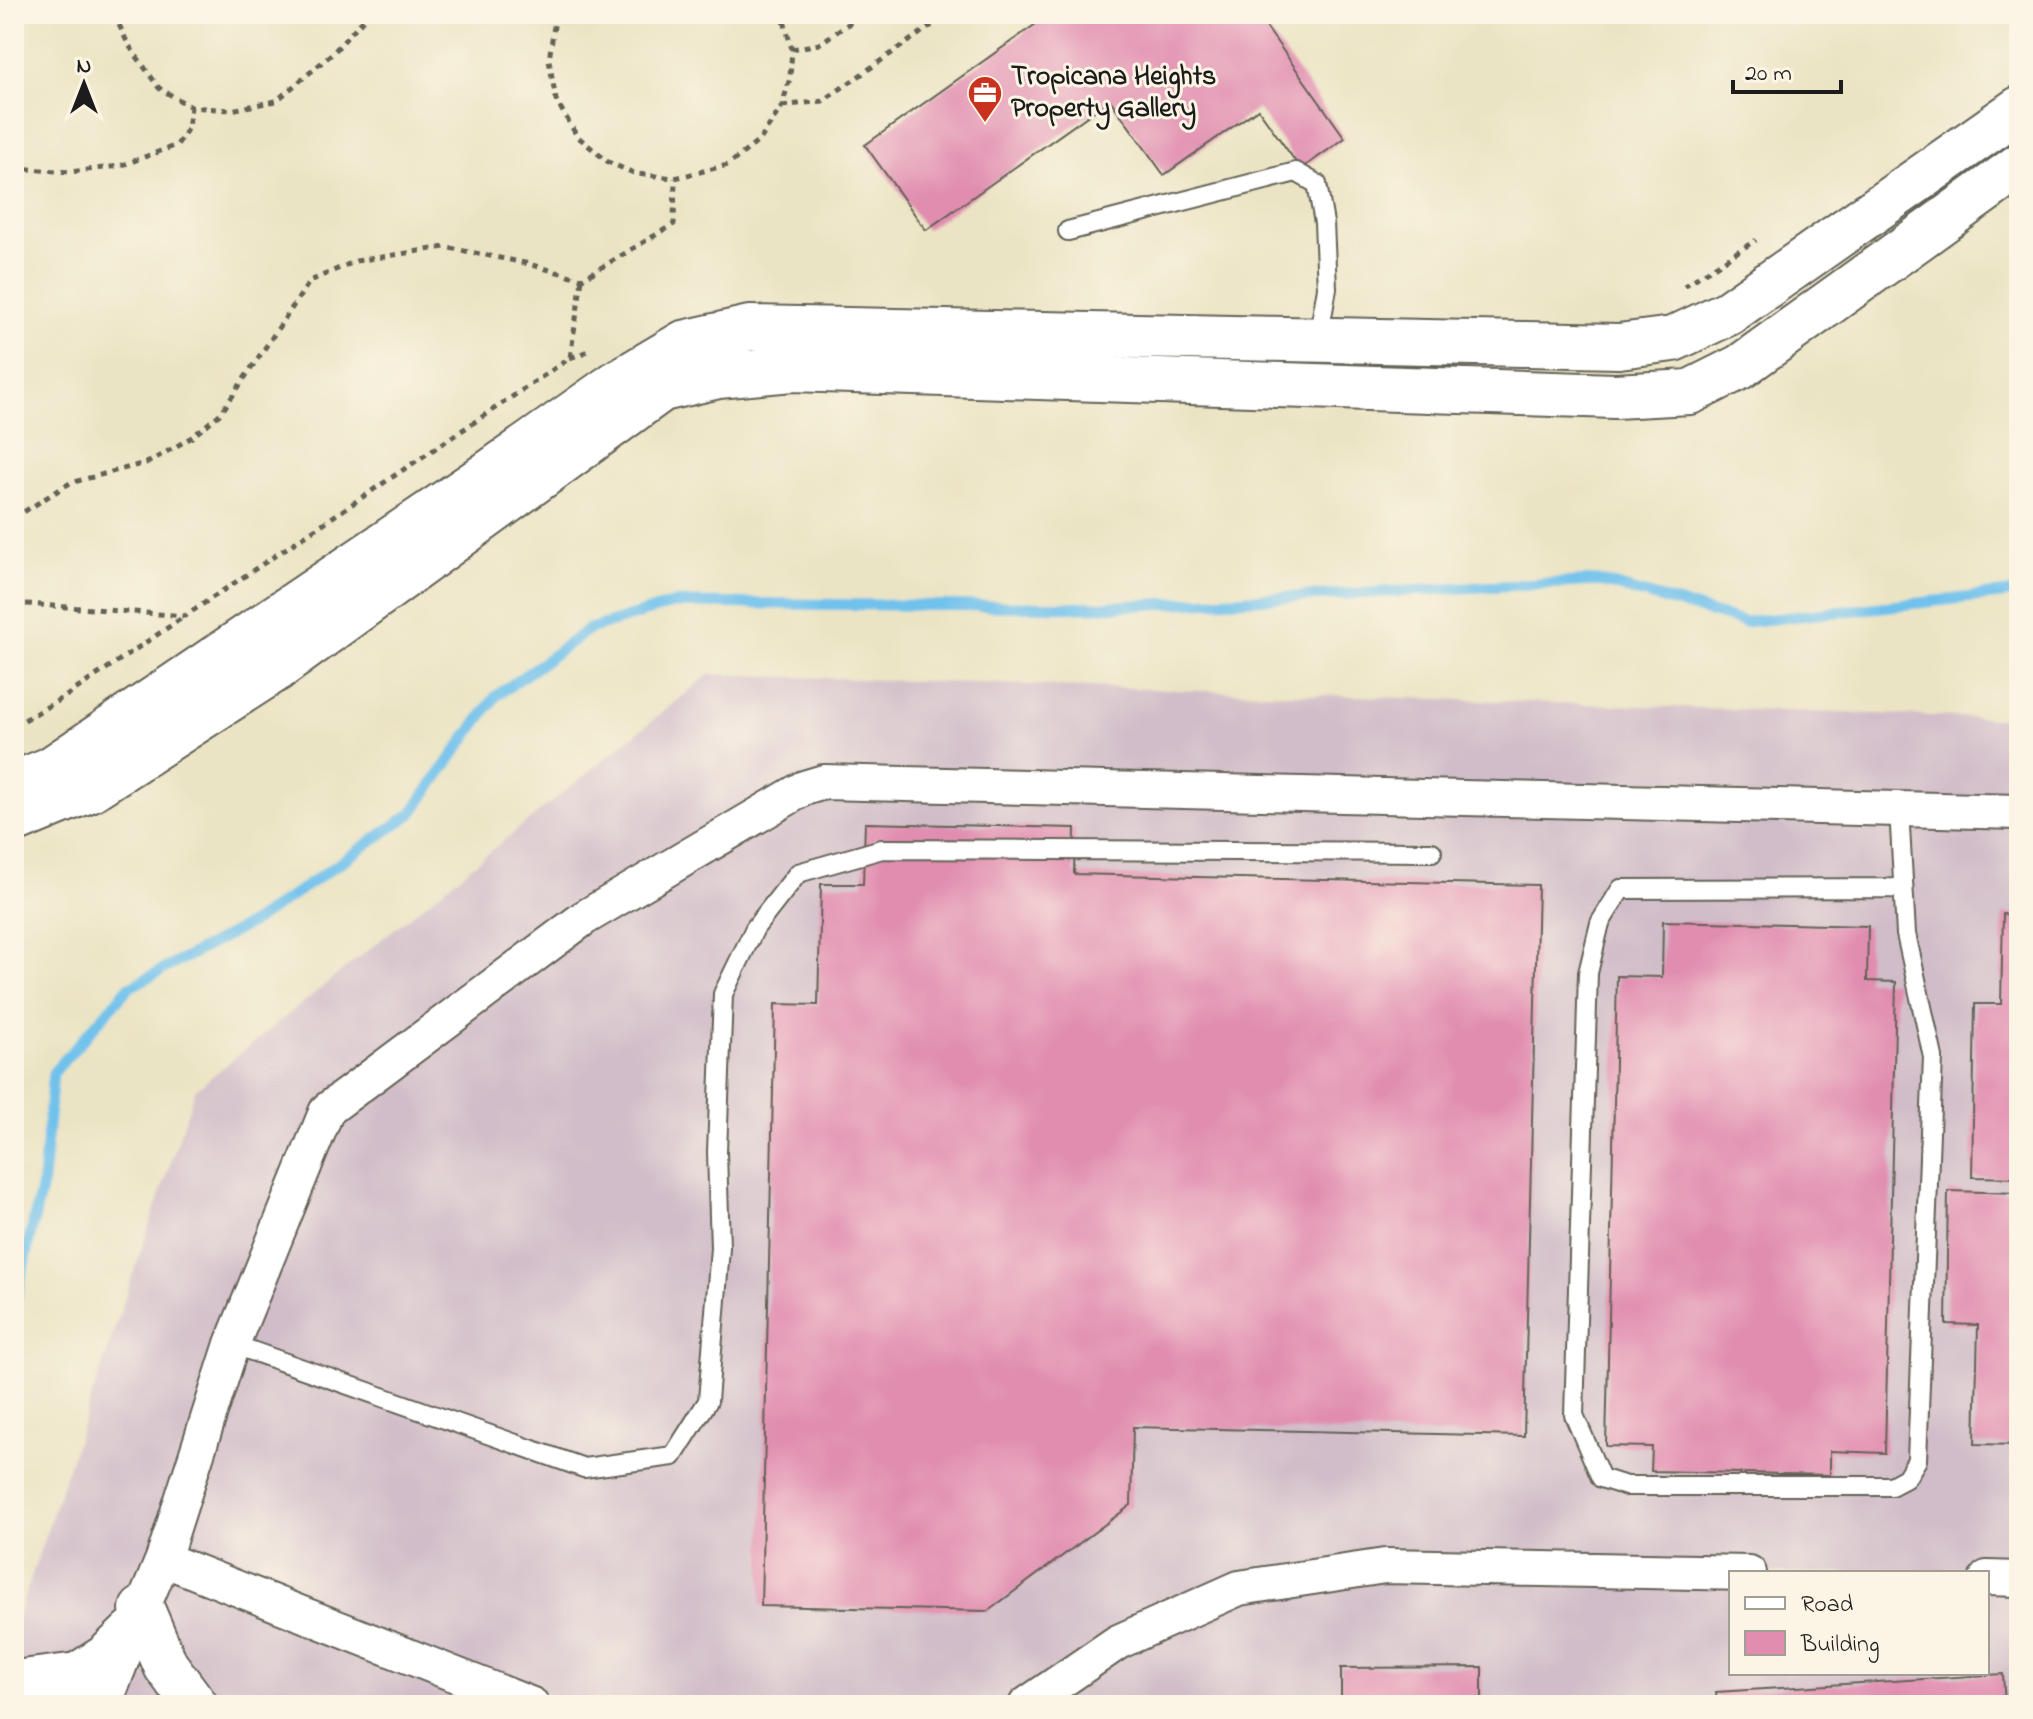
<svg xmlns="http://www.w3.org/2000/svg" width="2033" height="1719" viewBox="0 0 2033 1719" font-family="'Indie Flower',sans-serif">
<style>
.industrial{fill:#d1bdc9;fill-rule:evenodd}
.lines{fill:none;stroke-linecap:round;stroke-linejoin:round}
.stream{stroke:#70c1ec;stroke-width:11}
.building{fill:#e18db0}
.lane-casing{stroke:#646257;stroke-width:22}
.street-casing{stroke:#646257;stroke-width:38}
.secondary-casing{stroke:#646257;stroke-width:48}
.path{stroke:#646257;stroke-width:5;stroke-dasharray:6 6;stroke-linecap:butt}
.lane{stroke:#fff;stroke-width:18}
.street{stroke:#fff;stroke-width:34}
.secondary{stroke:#fff;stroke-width:44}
.labels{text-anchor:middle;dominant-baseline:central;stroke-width:6;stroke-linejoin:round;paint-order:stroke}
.poi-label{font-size:28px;font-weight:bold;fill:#1c1c1c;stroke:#fcf5e5;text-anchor:start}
</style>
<rect width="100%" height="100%" fill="#fcf5e5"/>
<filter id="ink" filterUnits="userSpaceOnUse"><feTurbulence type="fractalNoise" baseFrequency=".0125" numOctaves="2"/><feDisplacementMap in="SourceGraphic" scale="16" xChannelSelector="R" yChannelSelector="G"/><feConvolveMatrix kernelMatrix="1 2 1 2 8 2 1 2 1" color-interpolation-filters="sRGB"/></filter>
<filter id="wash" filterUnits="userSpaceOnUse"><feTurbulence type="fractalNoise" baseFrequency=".006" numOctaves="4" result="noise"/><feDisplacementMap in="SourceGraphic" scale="32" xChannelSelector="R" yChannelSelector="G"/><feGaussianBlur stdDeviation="1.8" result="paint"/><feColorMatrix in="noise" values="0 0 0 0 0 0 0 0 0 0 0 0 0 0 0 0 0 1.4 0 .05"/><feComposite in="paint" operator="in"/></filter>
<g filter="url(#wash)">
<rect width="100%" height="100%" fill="#ebe4c4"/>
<!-- industrial -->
<path class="industrial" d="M710,674l1309,45v986h-2005v-77l181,-538zM1731,1573h256v100h-256z"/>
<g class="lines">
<!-- stream -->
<path class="stream" d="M14,1308l29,-128 10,-107 75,-85 127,-67 156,-107 85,-118 93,-67 86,-26 425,4 498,-26 146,41 275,-30"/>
</g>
<g id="blocks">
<!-- building -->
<path class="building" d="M1050,14h207l88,124 -44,31 -43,-60 -94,66 -54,-75 -184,130 -61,-85z
M865,823l210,5 -1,46 464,11 -14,551 -391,-9 -2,78 -143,106 -227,-5 14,-602 43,1 3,-121h42z
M2003,914l16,1v263l-47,-1 3,-173h26z
M1663,921l205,5 -1,55 29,1 -11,471 -55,-2v24l-179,-4 1,-24 -46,-1 11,-470 45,1z
M1948,1191l71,2v252l-44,-1 3,-119 -32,-1z
M1482,1667v38h-141v-37z
M2003,1674l2,31h-288l-1,-13z"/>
</g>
</g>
<g filter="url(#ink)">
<use href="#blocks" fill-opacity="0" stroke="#646257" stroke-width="2"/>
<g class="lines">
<!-- lane casing -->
<g class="lane-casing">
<path id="lane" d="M1068,231l228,-59 21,12 7,39 3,65 -9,52
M1899,809l7,125 27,123 -16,403 -11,18 -15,8h-265l-25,-8 -27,-63 14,-442 12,-50 21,-34 282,-1
M232,1344l352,124 89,-12 35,-55 12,-153 -3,-96 6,-158 32,-66 43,-55 84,-24 550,3"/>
</g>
<!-- street casing -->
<g class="street-casing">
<path id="street" d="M163,1559l369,146
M1987,1578l32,1
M104,1705l29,-74 30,-72 69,-215 95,-234 257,-192 220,-130 20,-6 1195,30
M1026,1705l92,-63 121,-54 146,-22 364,7"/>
</g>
<!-- secondary casing -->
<g class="secondary-casing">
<path id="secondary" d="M14,784l37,-15 425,-287 139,-98 69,-41 66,-15 869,18 54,-7 55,-26 291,-204
M14,821l75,-31 189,-122 384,-279 56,-13 74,-7 823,27 75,-4 50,-25 279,-201
M142,1609l24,57 29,39
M22,1682l56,-7 28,-18 27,-26
M35,1686l67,19"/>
</g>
<!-- path -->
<path class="path" d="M114,14l14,30 31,44 32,19 40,3 45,-9 56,-47 36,-40
M558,14l-3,5 -6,41 7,40 21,36 31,26 28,12 39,4 53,-13 32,-25 22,-34 8,-28 2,-29 -10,-35
M792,49l27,-5 44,-30
M782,106l41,-5 125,-87
M14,168l56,4 50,-6 57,-21 11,-17 3,-21
M1684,286l72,-46
M570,358l18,-7
M14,518l56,-35 79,-21 43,-25 29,-24 89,-132 46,-20 89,-14 80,16 57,16 92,-55 1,-46
M14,603l171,13 385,-258 12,-79
M14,726l52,-30 119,-80"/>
<!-- lane -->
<use href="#lane" class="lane"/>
<!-- street -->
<use href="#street" class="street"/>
<!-- secondary -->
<use href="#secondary" class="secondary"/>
</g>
</g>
<!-- icons -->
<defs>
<g id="office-pin" transform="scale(1.8)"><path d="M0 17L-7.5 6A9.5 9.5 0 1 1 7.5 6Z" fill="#c8321e" stroke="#fcf5e5"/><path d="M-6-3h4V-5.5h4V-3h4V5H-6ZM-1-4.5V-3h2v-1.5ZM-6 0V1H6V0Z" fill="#fff"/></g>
</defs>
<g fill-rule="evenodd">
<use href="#office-pin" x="985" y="93"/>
</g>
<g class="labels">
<!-- poi labels -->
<g class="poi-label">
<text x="1011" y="77">Tropicana Heights<tspan x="1011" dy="32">Property Gallery</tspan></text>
</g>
</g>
<!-- margin -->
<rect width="2033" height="1719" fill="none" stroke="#fcf5e5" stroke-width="48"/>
<!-- legend -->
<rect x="1729" y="1571" width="260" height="104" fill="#fcf5e5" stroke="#a29e95" stroke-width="2"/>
<rect x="1745" y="1597" width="40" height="12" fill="#ffffff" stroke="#a29e95" stroke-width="2"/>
<text x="1801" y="1611" font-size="24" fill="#1c1c1c">Road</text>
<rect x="1745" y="1631" width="40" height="24" fill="#e18db0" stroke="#a29e95" stroke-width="2"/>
<text x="1801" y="1651" font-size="24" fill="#1c1c1c">Building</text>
<!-- north arrow -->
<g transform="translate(84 84)" stroke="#fcf5e5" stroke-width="6" paint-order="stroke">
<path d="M0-6L14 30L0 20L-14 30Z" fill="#1c1c1c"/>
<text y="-12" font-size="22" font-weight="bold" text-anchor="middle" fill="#1c1c1c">N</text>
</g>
<!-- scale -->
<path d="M1733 80v12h108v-12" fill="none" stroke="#1c1c1c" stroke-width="4"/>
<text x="1745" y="80" font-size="24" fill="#1c1c1c" stroke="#fcf5e5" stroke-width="6" paint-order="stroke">20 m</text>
</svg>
